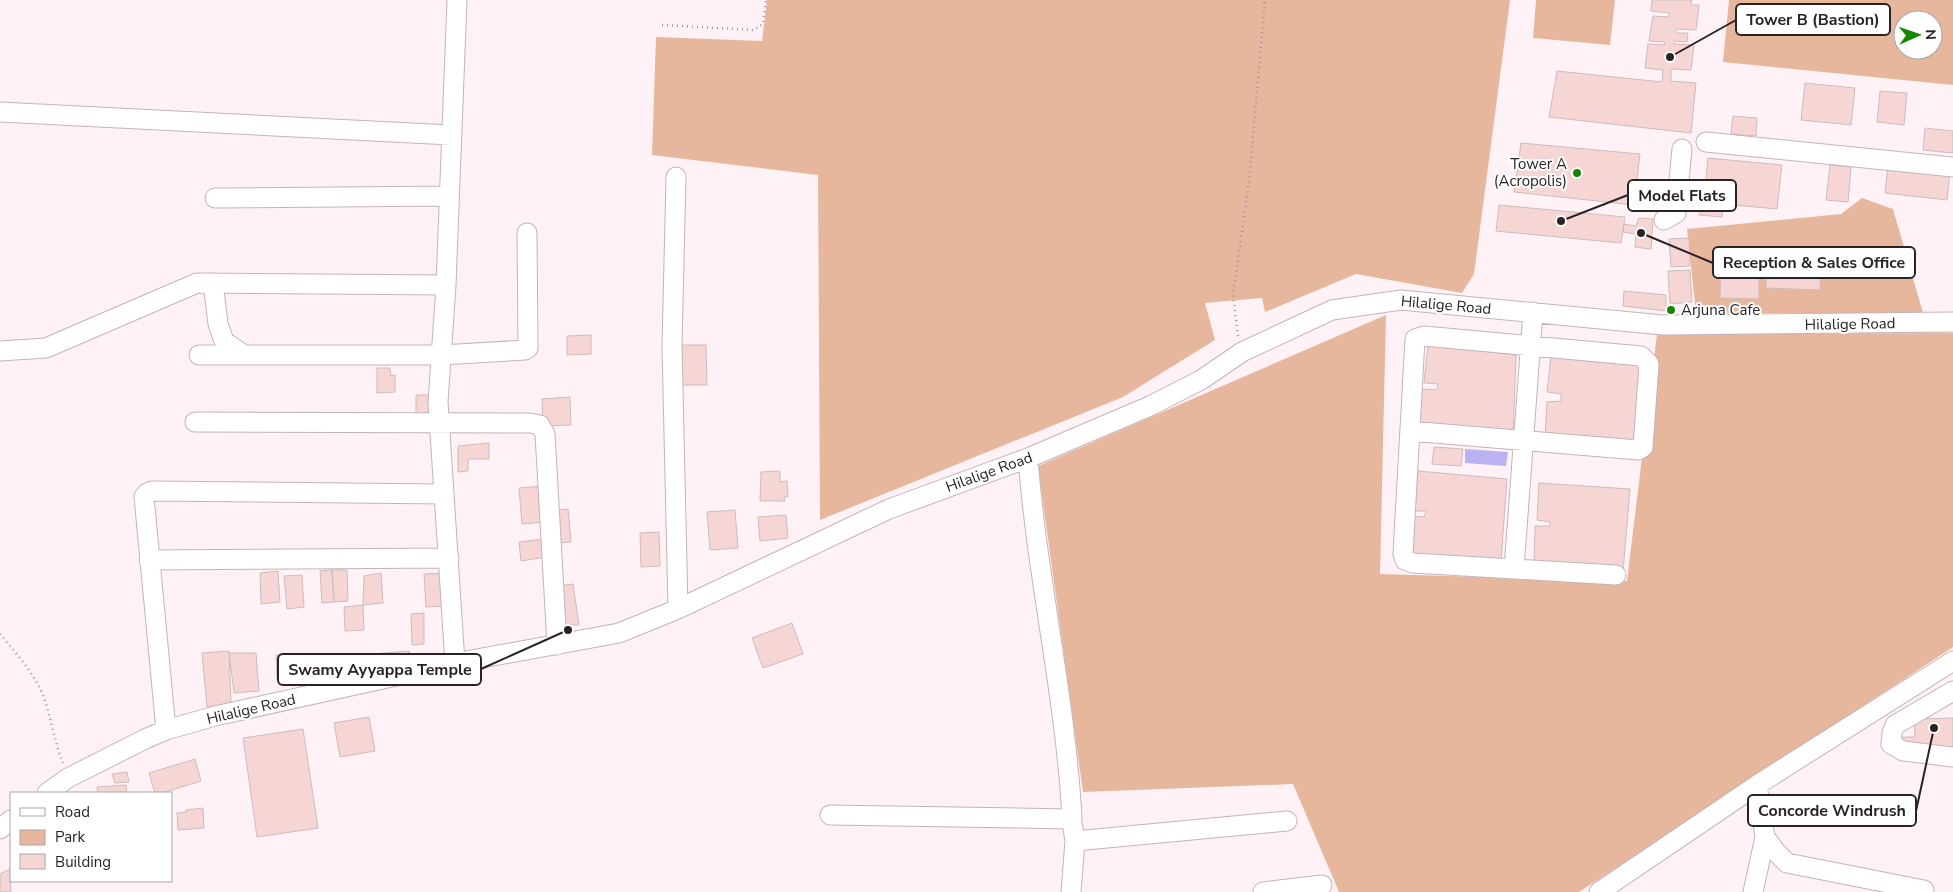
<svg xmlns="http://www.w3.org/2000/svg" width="1953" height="892" viewBox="0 0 1953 892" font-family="'Nunito Sans',sans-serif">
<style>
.green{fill:#e6b79d;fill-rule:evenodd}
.water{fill:#bbb3f1}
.building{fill:#f5d6d5;stroke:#cdbcbc}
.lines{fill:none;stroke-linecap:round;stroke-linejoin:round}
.minor-casing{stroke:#c3b3ba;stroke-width:21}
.path{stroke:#9f9599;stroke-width:2.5;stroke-dasharray:1 4;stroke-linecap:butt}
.minor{stroke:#fff;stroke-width:19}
.poi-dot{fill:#158600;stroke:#fff;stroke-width:2}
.labels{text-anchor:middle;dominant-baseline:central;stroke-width:4;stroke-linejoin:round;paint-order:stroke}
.poi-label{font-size:15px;fill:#292325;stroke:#fff;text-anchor:end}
.street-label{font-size:15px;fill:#292325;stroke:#fff}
.leader{fill:none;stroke:#292325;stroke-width:2}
.callout-dot{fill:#292325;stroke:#fff;stroke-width:2}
.callout{fill:#fff;stroke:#292325;stroke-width:2}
.callout-label{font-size:16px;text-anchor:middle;font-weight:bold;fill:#292325}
</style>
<rect width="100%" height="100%" fill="#fff2f7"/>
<!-- green -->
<path class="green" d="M767,0h743l-36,274 -12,19 -106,-19 -91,38 -3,-14 -57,5 10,37 -92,57 -303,123 -2,-345 -166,-20 4,-118 106,4z
M1536,0h79l-5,45 -77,-7z
M1729,0h224v85l-230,-23zM1903,20h30v30h-30z
M1862,198l31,11 30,104h-227l-9,-84 154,-15z
M1386,315l-6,259 247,7 30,-247 296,-1v314l-374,245h-240l-46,-108 -210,8 -45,-326z"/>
<!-- water -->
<path class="water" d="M1465,449l43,3 -2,14 -41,-3z"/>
<!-- building -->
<path class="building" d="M1652,0h40l-1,5h8l-3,25 -20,-1v4h12l-1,9 -13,-1v3l20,1 -3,25 -20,-1v12l25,2 -5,50 -142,-16 8,-46 105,11 1,-12 -18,-2 3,-24 16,1 1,-3 -16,-1 4,-25 16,1v-4l-18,-2z
M1805,83l50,5 -4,37 -50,-5z
M1880,91l27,2 -3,32 -27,-3z
M1733,116l24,2 -1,18 -25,-2z
M1925,128l28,3v22l-30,-3z
M1521,143l119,11 -6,51 -120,-13z
M1708,158l74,7 -5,44 -54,-5 -1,13 -23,-2 1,-14 4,1z
M1830,165l21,2 -3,35 -22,-2z
M1888,165l62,6 -3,29 -62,-7z
M1499,205l126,12 -4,26 -125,-12z
M1639,218l14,1 -2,30 -16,-2 1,-13 -13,-2 1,-8 12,2z
M1689,238l1,28 -19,1 -2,-28z
M1767,246l54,2 -1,42 -54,-2z
M1721,261h38v38l-39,-1z
M1690,270l2,32 -22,2 -2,-33z
M1624,291l42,4v16l-43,-5z
M591,335v19l-24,1v-19z
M1428,344l88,11 -3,81 -95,-7 4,-40 15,1 1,-6 -14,-1z
M680,345h26l1,40h-26z
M1551,355l90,7 -3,82 -93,-8 2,-34 14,-1v-7l-14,-2z
M377,368h13l1,8 4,-1v17l-18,1z
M416,395h18l1,24 -19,1z
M570,397l1,28 -28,1 -1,-27z
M489,443v16h-21v12l-10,1v-26z
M1434,447l29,2 -2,17 -29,-2z
M780,471v11l7,-1 1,16h-4l1,4h-25l1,-29z
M1418,471l89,8 -6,82 -91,-6 3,-39 11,1 2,-6h-11z
M1539,483l91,6 -7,83 -89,-8 1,-38h15v-4l-13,-2z
M543,486l3,36 -24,2 -3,-36z
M568,509l3,33 -12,1 -4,-33z
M735,510l3,38 -28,2 -3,-38z
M786,515l2,23 -28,3 -2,-24z
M659,532l1,34 -19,1 -1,-34z
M544,539l2,18 -25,4 -2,-19z
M332,570l2,32 -12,1 -2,-32z
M332,570h15l1,31 -14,1z
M278,571l2,31 -19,2 -1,-31z
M381,573l2,30 -20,2 1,-29z
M445,573l2,33 -21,1 -2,-33z
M302,575l2,32 -17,2 -3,-33z
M573,584l6,41h-16l-6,-39z
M363,605l1,25 -19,1 -1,-24z
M424,613v31l-12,1 -1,-31z
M792,623l11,31 -40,14 -11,-30z
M229,651l2,53 -24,3 -5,-54z
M409,651l2,7 -39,8 -1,-12z
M229,653h27l3,38 -25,2z
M302,654l1,24 -26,1 -1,-24z
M369,717l6,34 -35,6 -6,-34z
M1953,718v29l-49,1 -1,-11h12l-1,-18z
M303,729l15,99 -61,9 -14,-99z
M195,759l6,22 -39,12h-7l-6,-20z
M127,772l2,10 -14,1 -3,-9z
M126,785l1,8h-29l-1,-6z
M203,808l1,20 -26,2 -1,-17 9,-1v-2z
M10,869l1,23h-11v-18z"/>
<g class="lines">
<!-- minor casing -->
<g class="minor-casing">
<path id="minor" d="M0,112l451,23
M1706,142l247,25
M676,177l-4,169 6,263
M215,198l234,-2
M1664,220l12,-7 6,-64
M213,283l5,41 6,17 20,14
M0,351l46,-3 151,-65 249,2
M199,355h242l84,-5 3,-2 -1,-115
M195,422l335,1 10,2 5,9 12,211
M1410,431l228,19 5,-3 6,-83 -8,-8 -217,-20 -9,3 -12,215 2,6 8,3 203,12
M149,560l300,-2
M1514,569l19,-257
M455,663l-17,-261 8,-117 11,-285
M1953,691l-58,34 -3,8 -1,11 12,7 50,6
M166,730l-22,-233 3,-4 5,-2 292,3
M1757,785l8,52 11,15 11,11 137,27
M47,793l21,-15 77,-39 21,-9 49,-14 240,-53 164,-30 59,-24 211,-100 139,-51 122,-52 51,-26 41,-28 90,-42 69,-10 262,25 290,-3
M830,815l242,4c-6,-121 -35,-240 -44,-361
M0,829l11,-9
M1075,841l212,-20
M1071,892l4,-51 -2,-13
M1263,892l59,-7
M1599,892l158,-107 196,-124
M1753,892l12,-55"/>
</g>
<!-- path -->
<path class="path" d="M662,25l92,5 9,-6 3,-24
M1238,336l-5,-41 16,-114 16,-181
M0,634c16,19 33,38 43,61 8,22 11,46 20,68"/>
<!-- minor -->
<use href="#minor" class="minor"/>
</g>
<!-- markers -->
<g class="poi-dot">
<circle cx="1577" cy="173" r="5"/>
<circle cx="1671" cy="310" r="5"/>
</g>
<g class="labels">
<!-- poi labels -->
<g class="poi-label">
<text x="1567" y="164">Tower A<tspan x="1567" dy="17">(Acropolis)</tspan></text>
<text x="1681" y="310" text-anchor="start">Arjuna Cafe</text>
</g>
<!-- street labels -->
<g class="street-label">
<text transform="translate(1446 305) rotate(5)">Hilalige Road</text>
<text transform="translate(1850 324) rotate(-1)">Hilalige Road</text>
<text transform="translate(989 472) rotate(-20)">Hilalige Road</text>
<text transform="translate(251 709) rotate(-13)">Hilalige Road</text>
</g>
</g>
<!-- callouts -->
<path class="leader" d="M1670 57L1736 20M1561 221L1628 195M1641 233L1713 263M568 630L481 669M1934 728L1916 811"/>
<g class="callout-dot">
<circle cx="1670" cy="57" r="5"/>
<circle cx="1561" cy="221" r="5"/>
<circle cx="1641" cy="233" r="5"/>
<circle cx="568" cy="630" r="5"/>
<circle cx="1934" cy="728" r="5"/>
</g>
<g class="callout">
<rect x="1736" y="4" width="154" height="31" rx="5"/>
<rect x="1628" y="180" width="108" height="31" rx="5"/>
<rect x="1713" y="247" width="202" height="31" rx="5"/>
<rect x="278" y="654" width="203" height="31" rx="5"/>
<rect x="1748" y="795" width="168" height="31" rx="5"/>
</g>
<g class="callout-label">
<text x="1813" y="25">Tower B (Bastion)</text>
<text x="1682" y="201">Model Flats</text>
<text x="1814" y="268">Reception &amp; Sales Office</text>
<text x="380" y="675">Swamy Ayyappa Temple</text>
<text x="1832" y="816">Concorde Windrush</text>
</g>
<!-- legend -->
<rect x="10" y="792" width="162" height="90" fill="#ffffff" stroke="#a9a7a8"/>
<rect x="20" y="808" width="25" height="8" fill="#ffffff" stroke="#a9a7a8"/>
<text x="55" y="817" font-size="15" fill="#292325">Road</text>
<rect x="20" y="830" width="25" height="15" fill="#e6b79d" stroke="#a9a7a8"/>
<text x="55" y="842" font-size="15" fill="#292325">Park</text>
<rect x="20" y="854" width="25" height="15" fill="#f5d6d5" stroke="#a9a7a8"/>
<text x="55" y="867" font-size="15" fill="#292325">Building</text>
<!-- north arrow -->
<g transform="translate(1918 35) rotate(88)"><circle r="24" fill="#ffffff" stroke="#a9a7a8"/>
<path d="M0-4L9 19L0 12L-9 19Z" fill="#158600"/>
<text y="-8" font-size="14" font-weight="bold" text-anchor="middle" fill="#292325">N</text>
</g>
</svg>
